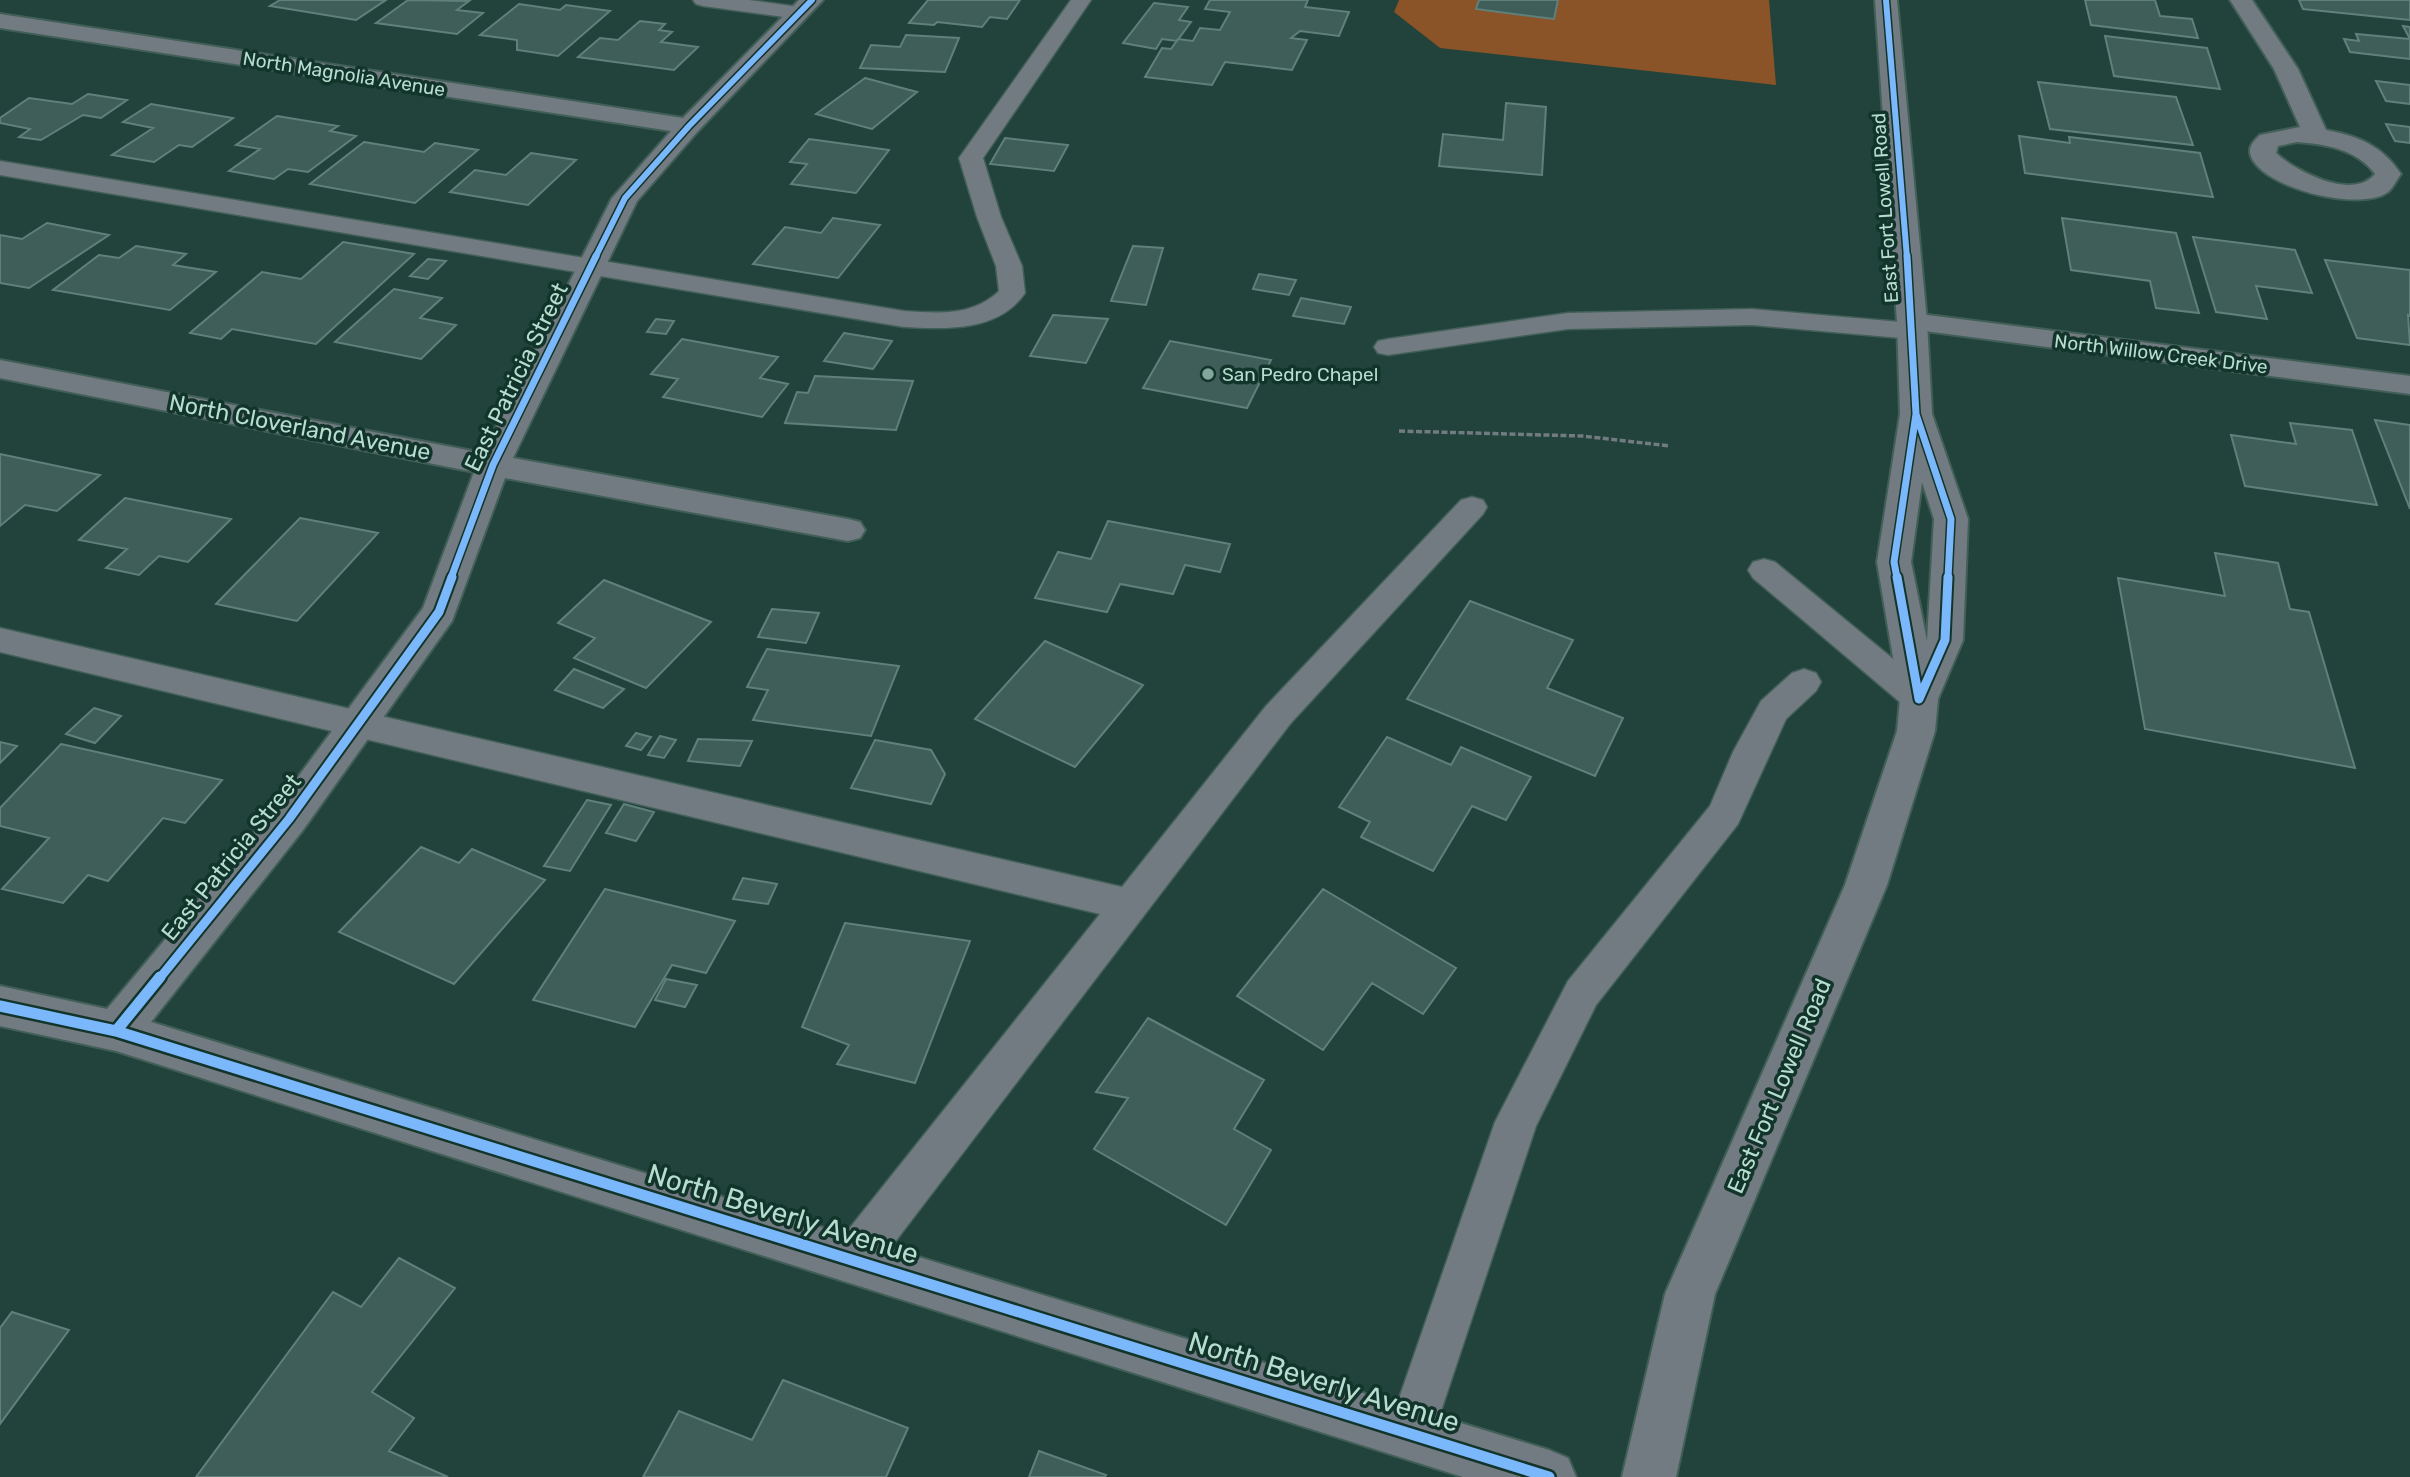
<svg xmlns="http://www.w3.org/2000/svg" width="2410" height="1477" viewBox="0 0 2410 1477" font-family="Rubik,sans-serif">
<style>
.green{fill:#8b5328}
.building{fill:#3f5d59;stroke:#60807b;stroke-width:2}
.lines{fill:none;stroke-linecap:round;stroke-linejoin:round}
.service-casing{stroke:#415f57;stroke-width:3}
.minor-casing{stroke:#415f57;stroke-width:4}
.tertiary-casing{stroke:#415f57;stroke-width:4}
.path{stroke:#717b80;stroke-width:3.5;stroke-dasharray:6 2.5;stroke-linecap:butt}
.service{fill:#737b82;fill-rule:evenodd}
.minor{fill:#737b82;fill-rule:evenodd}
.tertiary{fill:#737b82;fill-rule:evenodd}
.cycleway-far3-casing{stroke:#12342a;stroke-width:9}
.cycleway-far2-casing{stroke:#12342a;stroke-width:10}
.cycleway-far1-casing{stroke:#12342a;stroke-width:13}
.cycleway-casing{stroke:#12342a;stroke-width:16}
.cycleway-far3{stroke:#7ab7fb;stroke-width:6}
.cycleway-far2{stroke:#7ab7fb;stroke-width:7}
.cycleway-far1{stroke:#7ab7fb;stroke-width:9}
.cycleway{stroke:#7ab7fb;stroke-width:11}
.poi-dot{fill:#82a69c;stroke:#12342a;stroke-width:2.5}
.labels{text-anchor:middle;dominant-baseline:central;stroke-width:7;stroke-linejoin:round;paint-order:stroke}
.far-street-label{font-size:19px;fill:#b7dcd0;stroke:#12342a}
.far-poi-label{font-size:19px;fill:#b7dcd0;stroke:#12342a;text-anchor:start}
.street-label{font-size:23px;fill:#b7dcd0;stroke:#12342a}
.near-street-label{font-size:28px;fill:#b7dcd0;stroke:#12342a}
</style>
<rect width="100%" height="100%" fill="#21433b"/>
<!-- green -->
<path class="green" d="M1399,0h370l7,85 -336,-37 -46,-36z"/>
<!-- building -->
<path class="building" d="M280,0h106l-30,20 -86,-14z
M408,0l61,1 -12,9 26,3 -26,21 -81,-11z
M928,0h92l-13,19 -17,-2 -8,10 -45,-5 -3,3 -25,-2z
M1210,0h98l-3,7 44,5 -10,24 -39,-5 -9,7 16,2 -15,30 -67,-8 -13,23 -67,-8 17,-29 9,1 7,-10 15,2 7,-13 20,2 10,-18 -25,-3z
M1479,0h79l-4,19 -78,-10z
M2085,0h70l5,16 32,3 6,19 -107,-13z
M2299,0h111v20l-107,-11z
M1154,3l34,4 -9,13 12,2 -14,19 -15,-2 -6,10 -33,-6z
M519,4l41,6 6,-5 44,6 -52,45 -41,-6v-10l-37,-5z
M640,21l25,3 -6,6 13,2 -11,10 37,5 -24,23 -96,-13 22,-19 18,2z
M2403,26l7,1v32l-60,-7 -6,-13 15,2 -3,-7 54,5z
M906,35l53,3 -14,34 -85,-4 11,-23 29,2z
M2105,36l102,12 13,41 -106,-13z
M865,78l52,14 -45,37 -56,-15z
M2376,81l34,4v19l-24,-3z
M2038,82l138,15 17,48 -143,-16z
M88,94l39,6 -26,18 -18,-3 -42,25 -22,-3 11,-8 -30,-6v-5l29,-20 43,6z
M1506,103l40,4 -4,68 -103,-9 4,-32 60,6z
M151,104l82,14 -41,29 -13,-2 -25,17 -42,-7 41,-27 -30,-6z
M277,116l61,10 -8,5 26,5 -48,36 -20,-3 -14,10 -45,-8 31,-22 -24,-4z
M2386,124l24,3v16l-15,-2z
M2019,136l51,7 -1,-6 131,16 13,44 -188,-24z
M1005,138l63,7 -14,26 -64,-7z
M809,139l80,11 -33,43 -65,-9 16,-20 -17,-2z
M364,142l60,10 11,-9 43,7 -63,53 -105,-19z
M531,153l45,7 -48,45 -78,-13 25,-22 31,5z
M833,218l47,7 -42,53 -85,-14 32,-37 36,6z
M2062,218l114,15 23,80 -43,-5 -6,-27 -79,-11z
M47,223l62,12 -80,53 -29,-5v-48l22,4z
M2193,237l102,13 17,43 -56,-7 11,33 -51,-7z
M343,242l71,12 -98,90 -84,-15 -11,10 -31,-6 72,-61 39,7z
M136,246l50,8 -13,11 43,7 -46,38 -117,-20 46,-35 20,3z
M1133,246l30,2 -17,57 -35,-4z
M428,259l18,2 -18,18 -18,-3z
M2325,260l85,10v46l-2,-1 2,30 -53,-7z
M1259,274l37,6 -7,15 -36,-6z
M394,289l48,9 -22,20 36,7 -35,34 -86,-17z
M1301,298l50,9 -7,17 -51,-8z
M1053,315l55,4 -22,44 -56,-7z
M656,319l18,2 -8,13 -19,-2z
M844,333l48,8 -19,28 -49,-8z
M682,339l96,18 -18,21 28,6 -26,33 -99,-20 15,-18 -27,-5z
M1170,341l101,19 -24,48 -104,-20z
M815,376l98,5 -17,49 -111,-7 12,-31 11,1z
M2375,420l35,5v84z
M2290,423l62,7 25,75 -132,-19 -14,-51 65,9z
M0,454l100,21 -43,36 -32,-6 -25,21z
M125,498l106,21 -43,43 -29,-6 -20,19 -33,-7 21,-19 -48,-9z
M300,518l78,15 -81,88 -81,-17z
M1108,521l122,23 -10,28 -35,-7 -12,29 -53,-10 -13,28 -72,-14 23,-46 33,7z
M2215,553l63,10 12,46 19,3 46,156 -210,-39 -27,-151 107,18z
M604,580l107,42 -65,66 -72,-30 21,-20 -37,-15z
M1470,601l103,39 -26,48 76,30 -28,58 -188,-77z
M772,609l47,4 -13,30 -48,-6z
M1045,641l98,44 -68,82 -100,-48z
M767,649l132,17 -28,70 -118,-16 15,-30 -21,-3z
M574,669l50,20 -21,19 -48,-18z
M94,708l27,8 -26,27 -29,-9z
M636,733l15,4 -10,13 -15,-4z
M660,736l16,4 -12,18 -16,-3z
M1387,737l64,28 10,-18 70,30 -25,43 -34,-14 -39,65 -72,-34 9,-15 -31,-15z
M698,739l54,2 -12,25 -52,-5z
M875,740l56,10 14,24 -14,30 -80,-16z
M0,742l17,4 -17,17z
M61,744l161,36 -37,43 -22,-5 -55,63 -20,-6 -25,28 -61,-14 47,-51 -49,-12v-18z
M587,800l24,5 -41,66 -26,-5z
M624,804l30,8 -18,29 -30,-8z
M421,847l38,16 13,-14 73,31 -91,104 -115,-52z
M743,878l34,6 -9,20 -35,-5z
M605,889l130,32 -29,52 -34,-8 -37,62 -102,-27z
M1323,889l133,79 -33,46 -51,-31 -49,67 -86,-54z
M845,923l125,18 -55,142 -78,-19 12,-19 -47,-18z
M666,979l31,6 -12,22 -30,-7z
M1148,1018l116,62 -30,49 37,21 -45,75 -132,-76 34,-51 -32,-6z
M399,1258l56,30 -83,104 42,26 -25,33 59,26h-252l137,-185 28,15z
M12,1312l57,18 -69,94v-96z
M783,1380l125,48 -22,49h-243l36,-66 73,29z
M1039,1451l67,24 -1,2h-76z"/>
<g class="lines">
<!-- service casing -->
<g class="service-casing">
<path id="service" d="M693,0h56l50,7 7,2 3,4 -3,4 -7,2 -96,-13 -7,-2z
M1071,0h20l-108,158 18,59 21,49 3,27c-27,39 -79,36 -121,34l-904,-152v-14l904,150c34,2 68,6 95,-20l-3,-25 -19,-49 -18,-59z
M1752,309l160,14 10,2 3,6 -3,6 -10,2 -160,-14 -184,4 -180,26 -10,-2 -4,-6 4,-6 10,-2 180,-26z
M1472,497l11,3 4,7 -4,7 -193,210 -421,552 -16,6 -16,-6 -7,-16 7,-16 263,-330 -1100,-262v-24l1122,259 144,-181 195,-206z
M1764,559l11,3 156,128 5,9 -5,9 -12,4 -12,-4 -154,-130 -5,-8 5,-8z
M1804,669l12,4 5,9 -5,9 -30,28 -48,105 -142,181 -60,121 -108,324 -17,7 -17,-7 -7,-17 108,-311 73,-141 142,-175 23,-54 28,-51 31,-28z"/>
</g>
<!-- minor casing -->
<g class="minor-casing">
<path id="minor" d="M799,0h24l-125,131 -61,70 -124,257 335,61 12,3 5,8 -5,8 -12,3 -343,-63 -53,143 -149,209 -152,192 1398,428 19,8 8,19h-113l-1347,-426 -116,-25v-40l107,23 168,-201 148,-200 51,-136 -474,-94v-18l483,93 129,-255 59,-67 -671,-103v-14l683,104z
M2230,0h22l46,69 28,61c33,6 56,16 75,44 -4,5 -8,14 -13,18 -28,21 -131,-5 -138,-39 -1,-8 5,-13 10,-18l40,-8 -26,-58zM2297,142c28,2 60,7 78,32 -22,27 -79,-2 -99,-21l2,-7z
M1912,313l498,63v18l-508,-66 -5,-6 5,-6z"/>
</g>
<!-- tertiary casing -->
<g class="tertiary-casing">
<path id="tertiary" d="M1875,0h22l30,322 5,92 36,105 -5,121 -25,59 -3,32 -48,154 -172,409 -39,183h-54l43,-183 180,-409 52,-154 3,-32 -23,-137 23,-148 -3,-92zM1922,482l12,37 -7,122 -16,-79z"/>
</g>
<!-- path -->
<path class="path" d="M1399,431l183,5 88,10"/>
<!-- service -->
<use href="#service" class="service"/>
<!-- minor -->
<use href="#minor" class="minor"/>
<!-- tertiary -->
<use href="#tertiary" class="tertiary"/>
<!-- cycleway-far3 casing -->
<g class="cycleway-far3-casing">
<path id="cycleway-far3" d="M1886,0l21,258
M595,258l30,-60 64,-72 123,-126"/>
</g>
<!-- cycleway-far2 casing -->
<g class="cycleway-far2-casing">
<path id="cycleway-far2" d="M1907,256l9,158
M1916,414l35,105 -3,59
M451,578l42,-113 103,-209
M1897,578l-3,-16 22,-148"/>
</g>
<!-- cycleway-far1 casing -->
<g class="cycleway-far1-casing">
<path id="cycleway-far1" d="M1897,577l22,122 26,-59 3,-63
M159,979l130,-160 150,-207 13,-35"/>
</g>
<!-- cycleway casing -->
<g class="cycleway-casing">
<path id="cycleway" d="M0,1006l116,25 1433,446
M116,1031l44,-54"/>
</g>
<!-- cycleway-far3 -->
<use href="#cycleway-far3" class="cycleway-far3"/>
<!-- cycleway-far2 -->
<use href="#cycleway-far2" class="cycleway-far2"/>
<!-- cycleway-far1 -->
<use href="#cycleway-far1" class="cycleway-far1"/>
<!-- cycleway -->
<use href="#cycleway" class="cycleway"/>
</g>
<!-- markers -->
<circle class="poi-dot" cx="1208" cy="374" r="7"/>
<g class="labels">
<!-- far-street labels -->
<g class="far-street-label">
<text transform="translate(344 74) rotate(9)">North Magnolia Avenue</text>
<text transform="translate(1885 208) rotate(-94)">East Fort Lowell Road</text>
<text transform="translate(2161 354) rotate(7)">North Willow Creek Drive</text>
</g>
<!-- far-poi labels -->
<g class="far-poi-label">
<text x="1222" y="374">San Pedro Chapel</text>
</g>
<!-- street labels -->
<g class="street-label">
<text transform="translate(516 377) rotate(-64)">East Patricia Street</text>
<text transform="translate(300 427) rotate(11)">North Cloverland Avenue</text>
<text transform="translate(231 857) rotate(-51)">East Patricia Street</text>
<text transform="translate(1779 1086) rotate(-67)">East Fort Lowell Road</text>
</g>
<!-- near-street labels -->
<g class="near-street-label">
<text transform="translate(783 1214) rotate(17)">North Beverly Avenue</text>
<text transform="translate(1324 1382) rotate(17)">North Beverly Avenue</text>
</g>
</g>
</svg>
